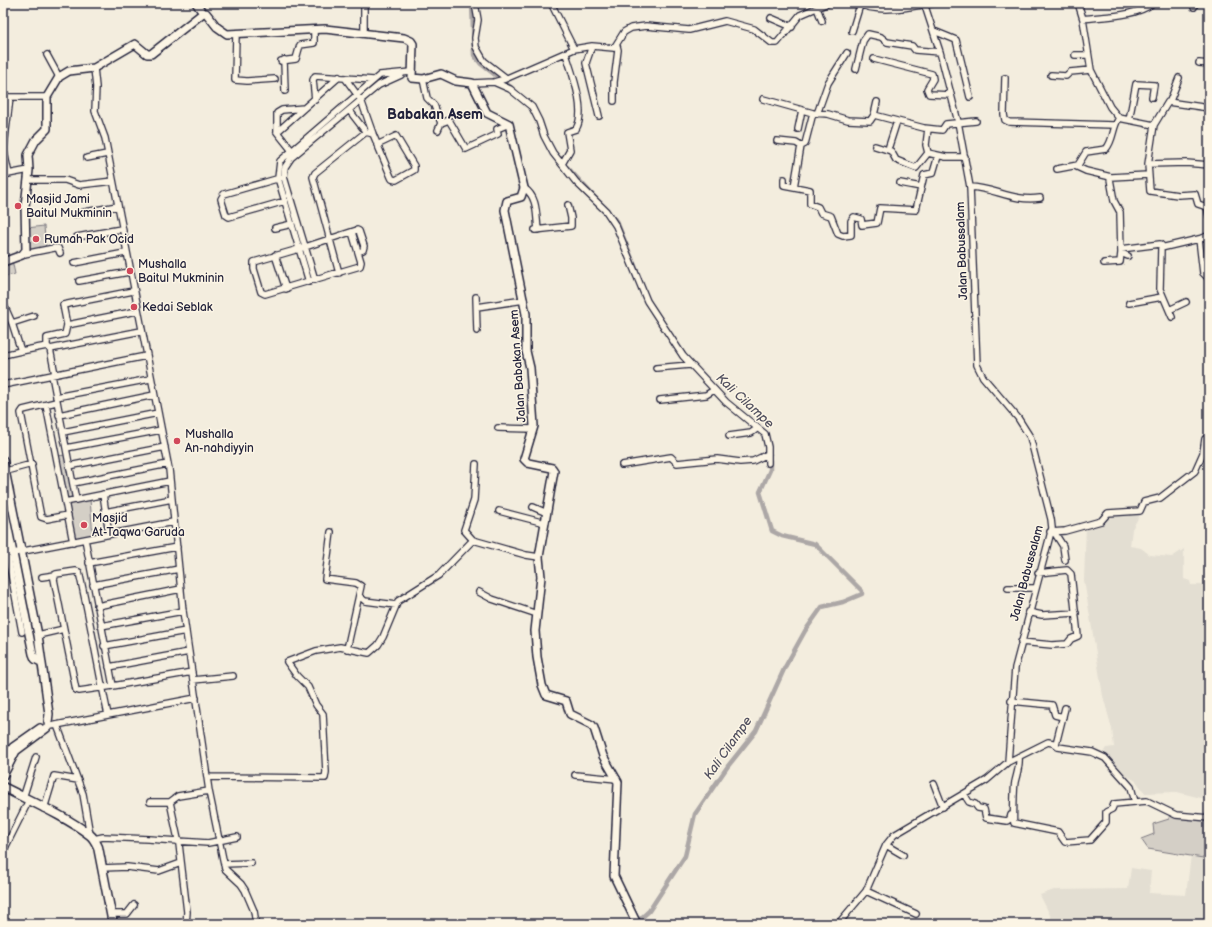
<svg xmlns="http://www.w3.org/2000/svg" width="1212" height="927" viewBox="0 0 1212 927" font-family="'Balsamiq Sans',sans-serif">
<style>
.built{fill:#e3ded2}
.green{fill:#d4cfc6;stroke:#7b7880}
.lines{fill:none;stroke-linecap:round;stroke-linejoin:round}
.canal{stroke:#aca7a6;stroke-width:4.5}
.minor-casing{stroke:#22223b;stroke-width:8}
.tertiary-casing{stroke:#22223b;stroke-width:10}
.primary-casing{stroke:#22223b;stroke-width:11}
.minor{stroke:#fcf5e5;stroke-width:5.5}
.tertiary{stroke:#fcf5e5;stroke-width:7}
.primary{stroke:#fcf5e5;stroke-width:8}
.poi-dot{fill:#d1495b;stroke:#fcf5e5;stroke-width:1.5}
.labels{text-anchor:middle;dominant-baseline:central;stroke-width:3;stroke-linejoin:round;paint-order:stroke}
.poi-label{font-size:12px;fill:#22223b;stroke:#fcf5e5;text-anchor:start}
.street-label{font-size:12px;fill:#22223b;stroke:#fcf5e5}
.water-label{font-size:13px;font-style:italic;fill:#525160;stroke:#fcf5e5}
.quarter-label{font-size:14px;font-weight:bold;fill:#22223b;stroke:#fcf5e5}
</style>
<rect width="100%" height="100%" fill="#f3edde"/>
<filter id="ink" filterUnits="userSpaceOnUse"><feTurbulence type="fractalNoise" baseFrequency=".025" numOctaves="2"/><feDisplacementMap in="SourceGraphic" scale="8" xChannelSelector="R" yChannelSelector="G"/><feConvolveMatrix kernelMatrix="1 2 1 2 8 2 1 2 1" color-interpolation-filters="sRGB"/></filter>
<g filter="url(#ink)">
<!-- built -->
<path class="built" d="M1141,513l-9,16 -2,17 11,2 9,7 22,2 12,-8v30l6,2 1,4h18v215l-32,-8 -32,1 -9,-12 -16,-9 -16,-21 2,-3 8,-1 -2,-18 -9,-33 -19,-116 2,-54 23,-11z
M1191,855l18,4v65h-159l1,-7 -11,-22 14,-5 74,-1 3,-21 20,3 -2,22 37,2z"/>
<!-- green -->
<path class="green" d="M44,226l2,25 -13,3 -6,-6v-20z
M12,260l3,14 -11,3 -1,-15z
M66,455l10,45 -11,2 -9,-46z
M90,499l3,38 -19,3 -7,-37z
M1170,810l7,3 32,3v43l-61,-10 -7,-10 13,-5 -1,-10 16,-5z"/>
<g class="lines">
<!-- canal -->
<path class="canal" d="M472,3l2,52 7,9 31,24
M568,168l34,37
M614,218l4,6 23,57
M640,924l-1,-4 10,-9 36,-55 10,-42 33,-48 28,-35 29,-64 20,-36 17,-24 21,-5 19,-8v-3l-47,-47 -33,-8 -10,-5 -12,-39 10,-22v-10"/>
<!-- minor casing -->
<g class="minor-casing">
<path id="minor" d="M475,3l3,17 -3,18 1,9 8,14 22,17
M551,3l23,46
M856,3c23,11 54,4 78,0
M1078,3l5,16 8,51 19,37 9,11 35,7 14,-23 41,6
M1194,7l1,-4
M817,8l5,13
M771,18l21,9
M1083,19c21,-3 52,-2 70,-16
M852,31l8,-26
M934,31l22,9 14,57
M236,34l-1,46 12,1 28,-2
M364,34v-31
M592,46l-6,17 13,53
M614,48l3,-2 1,4 -4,32v19
M47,55l12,22
M1075,55h13
M874,59l58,15 1,5 -6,10 2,5 22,1
M284,60l1,31
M281,61l15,-2 4,-14 14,-2v-13
M1199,63l10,1
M94,68l2,19 -1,24 10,27 64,331 14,142 26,180 16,78 16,15 4,6 9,21 2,13
M856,69l7,-28 5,-7 13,3 6,5 25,4 3,4 25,2
M1051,75l15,1 4,-4 21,-2
M345,78l16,22 12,34 18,43 1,2 4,1 18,-10v-4l-18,-30 -19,9
M1005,78l-1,36 1,6 4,2 105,3
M423,79l4,19 7,7 7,18 -3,7
M494,82l16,7 22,18 7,14 5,15 9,17 23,29 30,29 10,15 31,75 36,55 43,46 39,32 3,13v16
M472,83l22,-1 11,-3 69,-30 18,-3 22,2 10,-16 7,-4 15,-2 43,4 36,-9 29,8 18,14h5l23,-28 28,-12
M3,97h44
M763,99l50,14 15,1 20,6 22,1 4,-6 50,13 18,2 4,-6 30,-3
M315,100l-2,-20 2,-4 59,4
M1170,101l9,-23
M349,110l17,22
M817,114l11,-31 19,-30
M874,115l3,-13
M1129,120l7,-36 18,1 -2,12
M441,123l8,-3 17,29 32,-15 -1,-5 12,-5
M1154,125l-6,39 2,27 28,4 17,-1 3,10 9,3 2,9
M798,129l4,-19
M928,129l-2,16 2,8 18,4h19
M277,132l62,-55
M777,141l19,2 5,3 -7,41
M801,146l4,-2 8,-31
M875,146l16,5 5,9 20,8 12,-15
M889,146l8,-25
M3,147l6,27
M4,147l6,-49
M293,152l-16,-20v-19l5,-3 22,-2
M87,158l20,-4
M562,164l8,-14 -3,-18 9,-3c11,-18 -4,-56 -10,-75
M1148,164l38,-1 23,2
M1075,166l11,5 25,6
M1057,169l21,-4 8,-13 20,-3c8,-9 6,-21 13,-31
M3,175l26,-5
M280,178l-56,16 -3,5 5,16 3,2 56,-16
M784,179v6l26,5v14l8,3 3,6 10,3 7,18 5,2 8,-1v-14l3,-4 7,2 1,6 15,-2 3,-15 36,2 8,-35 9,-2 5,-17
M28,180h37l14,5 34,-4
M900,183l21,4
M970,187c25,1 43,15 70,11
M524,188c14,9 12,26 14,42
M75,214l42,-8
M275,228l17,-4
M535,230l36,-4v-8l-3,-13
M352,232l9,30 -1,4 -95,28 -4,-2 -7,-23v-7l45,-13 58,-19 2,1 5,15 -1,4 -5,2
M77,237l44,-8
M1199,239l4,34 6,6
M1121,249l39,-5 2,2
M24,254l30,-6h4l2,5
M275,255l11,34
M1128,256l-7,-3 -1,-41 -6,-11 -4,-22 1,-2 37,-2
M74,263l51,-10
M1104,263l16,-1 1,-9
M339,273l-26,-96 2,-4 51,-41 7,2
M315,280l-31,-103 1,-10 6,-9 88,-73 22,-10
M79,281l50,-9
M309,282l-31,-104 2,-17 100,-86 31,-3
M133,291l-70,14 4,20 70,-14
M476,297l1,34
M3,303l9,20 9,28 -18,4
M1129,303l33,-6
M477,307l47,-7
M1169,310l17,-8
M1172,317l-12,-28 1,-41 42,-10 6,-3
M12,323l22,-7
M47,346v-8l18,-4 2,-9
M50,349l91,-18
M21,351l26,-5 3,3 5,25
M656,368l34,-3
M52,375l24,125
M3,385l143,-29
M56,397l94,-18
M660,400l46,-5 8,-5
M56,402l-33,8 -2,3 20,104 6,2 21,-4
M46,405l27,137
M59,415l95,-20
M498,428l35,1
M63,432l95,-19
M729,436l22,-3 7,-5
M66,448l95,-18
M622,465l49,-8 6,6 40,-4 23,3 13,-1 15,-7
M69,466l96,-19
M6,471l26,-7
M73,483l95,-19
M103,494l6,40
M65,502l105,-21
M533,507l14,6
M499,511l46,12
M105,512l67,-13
M3,531l19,101
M331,532l-6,47 31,4 5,3 -14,63
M1050,532l15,-1 36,-10 7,-8 32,-2 4,-9 16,-4 35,-27 8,-18 2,-14h4
M1054,532l9,14 2,14
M85,539l28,147
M473,540l-9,-10 10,-30 2,-36
M3,555l170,-33
M89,563l88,-16
M42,577l13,-2
M93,585l86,-16
M1008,588h27
M479,592l13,7 45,15
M359,596l6,5 31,4
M97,606l84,-17
M1028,612l14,3 34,-2
M101,626l82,-15
M38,635l26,-6
M1021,642l31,3 15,-1 4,-5 7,-3 -7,-62 -4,-4 -29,3
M104,646l82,-15
M109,667l80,-15
M193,680l40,-4
M1011,701l41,4 3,10 8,2
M108,715c-10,-47 -18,-96 -29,-143l-3,-1 -20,3 -2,5 22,111 3,1 34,-5 79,-14
M57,725l26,69 7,41
M51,726l145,-28
M1056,744l9,-36
M1019,757c1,9 -2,16 -4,25 -1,4 -2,39 -1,41l44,9 7,10 25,-2 16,-18v-10l6,-3 2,-5 21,-2
M1008,762l40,-20 5,1 5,4 34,5 13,6 26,29 4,15 12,-1 29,14 33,3
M575,775l42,4
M207,777l118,1 1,-6 -3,-58 -7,-9 -8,-18 -11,-11 -10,-14 29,-11 24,-4 29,6 9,-8 5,-8 15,-36 41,-26 34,-35 53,15 13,2
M934,784l9,23
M964,794l5,8 6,2 3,4 6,1 2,9 21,3 3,-2 1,-4
M23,798l13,-41
M150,802h20l9,42 8,68 -1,12
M170,802l8,-6 31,-5
M44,809l10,-33 24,4
M94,839l9,-2 45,2 60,4 29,-6
M886,845l17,10
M3,852l26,-52
M3,863l1,3
M224,864l27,-1
M102,868l25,-1 32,4 22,-8
M866,891l50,23
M112,914h15l7,-9
M838,924l28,-33 20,-46 8,-10 93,-55 21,-18 7,-94 37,-140 -1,-9 -21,-82 -12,-19 -35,-41 -6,-12 -7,-178 -12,-65 -18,-70 -16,-49"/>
</g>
<!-- tertiary casing -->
<g class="tertiary-casing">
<path id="tertiary" d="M196,3l7,10
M3,262l19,-7 4,-5 -1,-44 4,-36 -1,-15 8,-15 11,-11v-32l12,-20 10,-6 25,-3 41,-24 12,10h4l52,-41h3l11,14 10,7 98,-5 79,9 7,3 2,3 -1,34 11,1 18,-5 15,7 16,2 15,30 22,11 15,64 -3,9 -14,4 -2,9 21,104v37l4,17 4,58 -10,33 4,4 24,5 2,3 -15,86 2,20 -6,54 2,26 5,28 4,10 20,6 4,13 22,11 2,3 9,28 15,26 -4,94 23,48
M3,460l35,175 11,79 -1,8
M3,503l30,151 2,5 6,3
M3,762l10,-15 27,-19
M3,776l13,-25 31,-23"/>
</g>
<!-- primary casing -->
<g class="primary-casing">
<path id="primary" d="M3,787c27,14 62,29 87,48 4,3 6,8 8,12l15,77"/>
</g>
<!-- minor -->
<use href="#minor" class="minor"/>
<!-- tertiary -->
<use href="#tertiary" class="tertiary"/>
<!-- primary -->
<use href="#primary" class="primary"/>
</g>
</g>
<!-- markers -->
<g class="poi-dot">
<circle cx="18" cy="206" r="4"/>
<circle cx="36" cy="239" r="4"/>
<circle cx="130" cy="271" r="4"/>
<circle cx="134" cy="307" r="4"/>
<circle cx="177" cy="441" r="4"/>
<circle cx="84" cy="525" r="4"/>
</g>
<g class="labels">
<!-- poi labels -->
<g class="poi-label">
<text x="26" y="199">Masjid Jami<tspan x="26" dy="14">Baitul Mukminin</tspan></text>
<text x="44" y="239">Rumah Pak Ocid</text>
<text x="138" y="264">Mushalla<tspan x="138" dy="14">Baitul Mukminin</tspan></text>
<text x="142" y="307">Kedai Seblak</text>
<text x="185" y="434">Mushalla<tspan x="185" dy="14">An-nahdiyyin</tspan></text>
<text x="92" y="518">Masjid<tspan x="92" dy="14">At-Taqwa Garuda</tspan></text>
</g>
<!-- street labels -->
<g class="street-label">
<text transform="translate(962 251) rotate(-92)">Jalan Babussalam</text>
<text transform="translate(518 366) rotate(-94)">Jalan Babakan Asem</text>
<text transform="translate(1027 573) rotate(-75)">Jalan Babussalam</text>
</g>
<!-- water labels -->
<g class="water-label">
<text transform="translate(745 401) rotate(43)">Kali Cilampe</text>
<text transform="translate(728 748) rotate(-55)">Kali Cilampe</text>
</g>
<!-- quarter labels -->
<g class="quarter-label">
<text x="435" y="114">Babakan Asem</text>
</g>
</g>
<!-- margin -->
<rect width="1212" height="927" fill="none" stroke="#fcf5e5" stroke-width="16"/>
<rect x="8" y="8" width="1196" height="911" fill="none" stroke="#22223b" stroke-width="1.5" filter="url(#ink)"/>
</svg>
